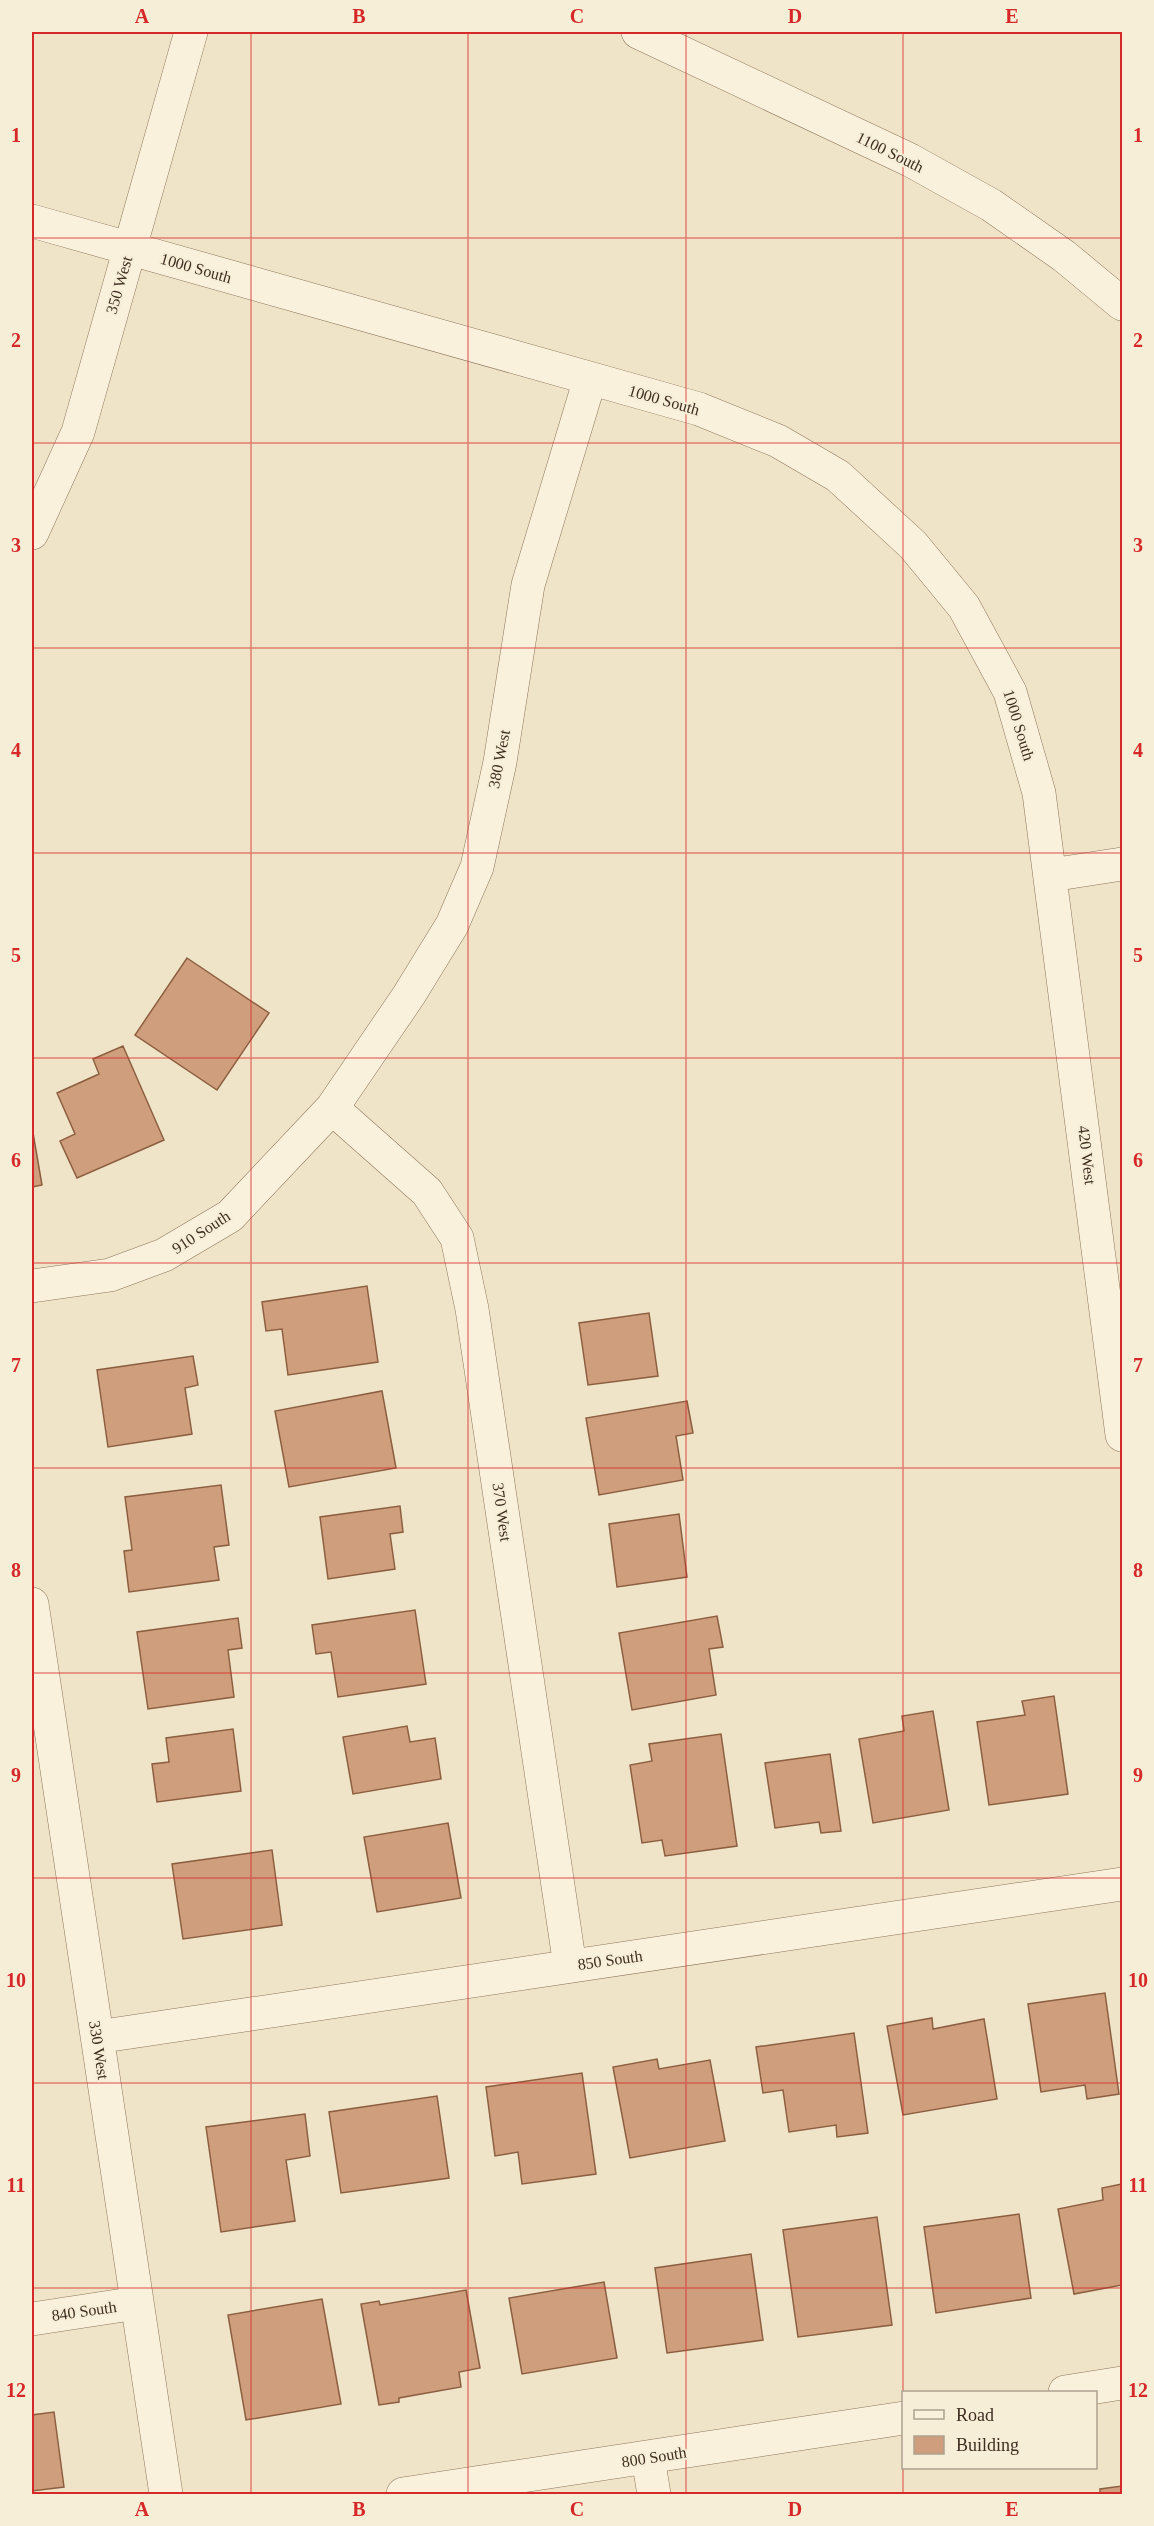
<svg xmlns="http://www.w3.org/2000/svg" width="1154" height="2526" viewBox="0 0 1154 2526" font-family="Georgia,serif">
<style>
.building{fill:#cf9f7d;stroke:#8d5f41;stroke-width:1.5}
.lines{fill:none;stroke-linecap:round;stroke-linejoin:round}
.street-casing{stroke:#8d765c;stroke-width:34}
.street{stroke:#faf1dc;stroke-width:33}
.grid{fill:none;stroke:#d62828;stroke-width:1.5;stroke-opacity:0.55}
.labels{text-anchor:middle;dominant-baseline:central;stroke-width:4.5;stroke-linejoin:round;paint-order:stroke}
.street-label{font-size:16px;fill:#3d2e20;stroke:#f7eed8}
.neatline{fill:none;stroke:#d62828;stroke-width:2}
.grid-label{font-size:20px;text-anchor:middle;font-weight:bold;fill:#d62828}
</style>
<rect width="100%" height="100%" fill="#f0e4c8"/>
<!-- building -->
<path class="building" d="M187,958l82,55 -52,77 -82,-55z
M123,1046l41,94 -87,38 -17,-37 15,-7 -18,-41 42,-19 -6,-15z
M32,1127l10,58 -10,2z
M367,1286l11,76 -90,13 -6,-46 -16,2 -4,-29z
M649,1313l9,63 -70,9 -9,-62z
M193,1356l5,29 -13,3 7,46 -84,13 -11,-77z
M382,1391l14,77 -107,19 -14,-76z
M687,1401l6,32 -17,3 7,44 -84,15 -13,-77z
M221,1485l8,60 -15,2 5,33 -90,12 -5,-41 8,-1 -7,-53z
M400,1506l3,26 -13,2 5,35 -67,10 -8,-62z
M679,1514l8,63 -70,10 -8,-63z
M415,1610l11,74 -88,13 -7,-45 -15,2 -4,-29z
M717,1616l6,31 -14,2 7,46 -84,15 -13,-77z
M238,1618l4,30 -14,2 6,47 -86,12 -11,-77z
M1054,1696l14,98 -79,11 -12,-83 48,-7 -3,-14z
M933,1711l16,99 -76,13 -14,-84 45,-8 -2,-15z
M407,1726l3,16 25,-4 6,41 -88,15 -10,-57z
M233,1729l8,62 -84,11 -5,-38 17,-2 -3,-24z
M721,1734l16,112 -72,10 -3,-16 -20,3 -12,-78 22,-4 -3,-17z
M830,1754l11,77 -20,2 -2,-11 -44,6 -10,-65z
M448,1823l13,75 -84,14 -13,-75z
M272,1850l10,75 -99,14 -11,-75z
M1105,1993l14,101 -32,5 -2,-14 -44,7 -13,-88z
M932,2018l1,11 51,-10 13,80 -94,16 -16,-89z
M854,2033l14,100 -31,4 -1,-12 -47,7 -6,-42 -20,3 -7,-46z
M657,2059l2,10 51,-9 15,81 -95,17 -17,-91z
M582,2073l14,101 -74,10 -4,-32 -23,4 -9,-69z
M437,2096l12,82 -108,15 -12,-81z
M305,2114l5,42 -24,4 9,61 -74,11 -15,-105z
M1122,2184v101l-48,9 -16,-85 45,-9 -1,-12z
M1019,2214l12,84 -95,15 -12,-86z
M877,2217l15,108 -94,12 -15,-107z
M751,2254l12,86 -96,13 -12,-85z
M604,2282l13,76 -95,16 -13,-76z
M466,2290l14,78 -21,4 2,15 -62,11v4l-20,3 -18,-101 18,-3 1,4z
M322,2299l19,105 -95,16 -18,-105z
M54,2412l10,75 -32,4v-76z
M1122,2486v8h-22v-5z"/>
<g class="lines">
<!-- street casing -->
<g class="street-casing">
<path id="street" d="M638,32l272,128 81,45 73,51 58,48
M32,221l667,188 79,32 60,35 75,69 51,62 46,85 29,101 83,642
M32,533l46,-101 113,-400
M1051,875l71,-11
M332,1108l95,84 30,46 15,71 98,657
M32,1286l78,-11 54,-20 66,-39 102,-108 77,-113 43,-70 25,-58 23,-105 28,-177 62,-206
M32,1604l134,890
M97,2037l1025,-153
M32,2319l105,-16
M1065,2392l57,-9
M648,2458l6,36
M403,2494l501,-76"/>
</g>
<!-- street -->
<use href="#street" class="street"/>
</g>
<!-- grid -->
<path class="grid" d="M251,32v2462M468,32v2462M686,32v2462M903,32v2462M32,238h1090M32,443h1090M32,648h1090M32,853h1090M32,1058h1090M32,1263h1090M32,1468h1090M32,1673h1090M32,1878h1090M32,2083h1090M32,2288h1090"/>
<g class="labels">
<!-- street labels -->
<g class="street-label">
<text transform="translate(890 152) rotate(26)">1100 South</text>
<text transform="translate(196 268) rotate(16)">1000 South</text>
<text transform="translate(119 285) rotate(-74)">350 West</text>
<text transform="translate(664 400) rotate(16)">1000 South</text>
<text transform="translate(1019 725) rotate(73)">1000 South</text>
<text transform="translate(499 759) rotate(-79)">380 West</text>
<text transform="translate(1087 1155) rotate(83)">420 West</text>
<text transform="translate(201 1232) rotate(-33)">910 South</text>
<text transform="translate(502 1512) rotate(82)">370 West</text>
<text transform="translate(610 1960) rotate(-8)">850 South</text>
<text transform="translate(99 2050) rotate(81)">330 West</text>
<text transform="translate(84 2311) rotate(-8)">840 South</text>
<text transform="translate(654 2457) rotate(-9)">800 South</text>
</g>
</g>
<!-- border -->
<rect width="1154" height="2526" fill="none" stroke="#f7eed8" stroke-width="66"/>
<!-- legend -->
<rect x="902" y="2391" width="195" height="78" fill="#f7eed8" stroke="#ada18e" stroke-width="1.5"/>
<rect x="914" y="2410" width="30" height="9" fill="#faf1dc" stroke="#ada18e" stroke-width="1.5"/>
<text x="956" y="2421" font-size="18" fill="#3d2e20">Road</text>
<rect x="914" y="2436" width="30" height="18" fill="#cf9f7d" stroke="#ada18e" stroke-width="1.5"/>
<text x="956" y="2451" font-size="18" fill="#3d2e20">Building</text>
<rect x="33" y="33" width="1088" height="2460" class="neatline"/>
<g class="grid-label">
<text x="142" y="23">A</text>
<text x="359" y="23">B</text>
<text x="577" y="23">C</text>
<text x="795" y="23">D</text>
<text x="1012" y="23">E</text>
<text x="16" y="142">1</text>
<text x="1138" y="142">1</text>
<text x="16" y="347">2</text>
<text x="1138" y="347">2</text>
<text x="16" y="552">3</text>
<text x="1138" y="552">3</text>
<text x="16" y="757">4</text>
<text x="1138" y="757">4</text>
<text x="16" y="962">5</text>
<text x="1138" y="962">5</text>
<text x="16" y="1167">6</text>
<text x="1138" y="1167">6</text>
<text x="16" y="1372">7</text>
<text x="1138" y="1372">7</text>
<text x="16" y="1577">8</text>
<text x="1138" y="1577">8</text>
<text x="16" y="1782">9</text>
<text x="1138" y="1782">9</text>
<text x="16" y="1987">10</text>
<text x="1138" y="1987">10</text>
<text x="16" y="2192">11</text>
<text x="1138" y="2192">11</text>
<text x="16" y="2397">12</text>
<text x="1138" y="2397">12</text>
<text x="142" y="2516">A</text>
<text x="359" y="2516">B</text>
<text x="577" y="2516">C</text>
<text x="795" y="2516">D</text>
<text x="1012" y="2516">E</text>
</g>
</svg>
